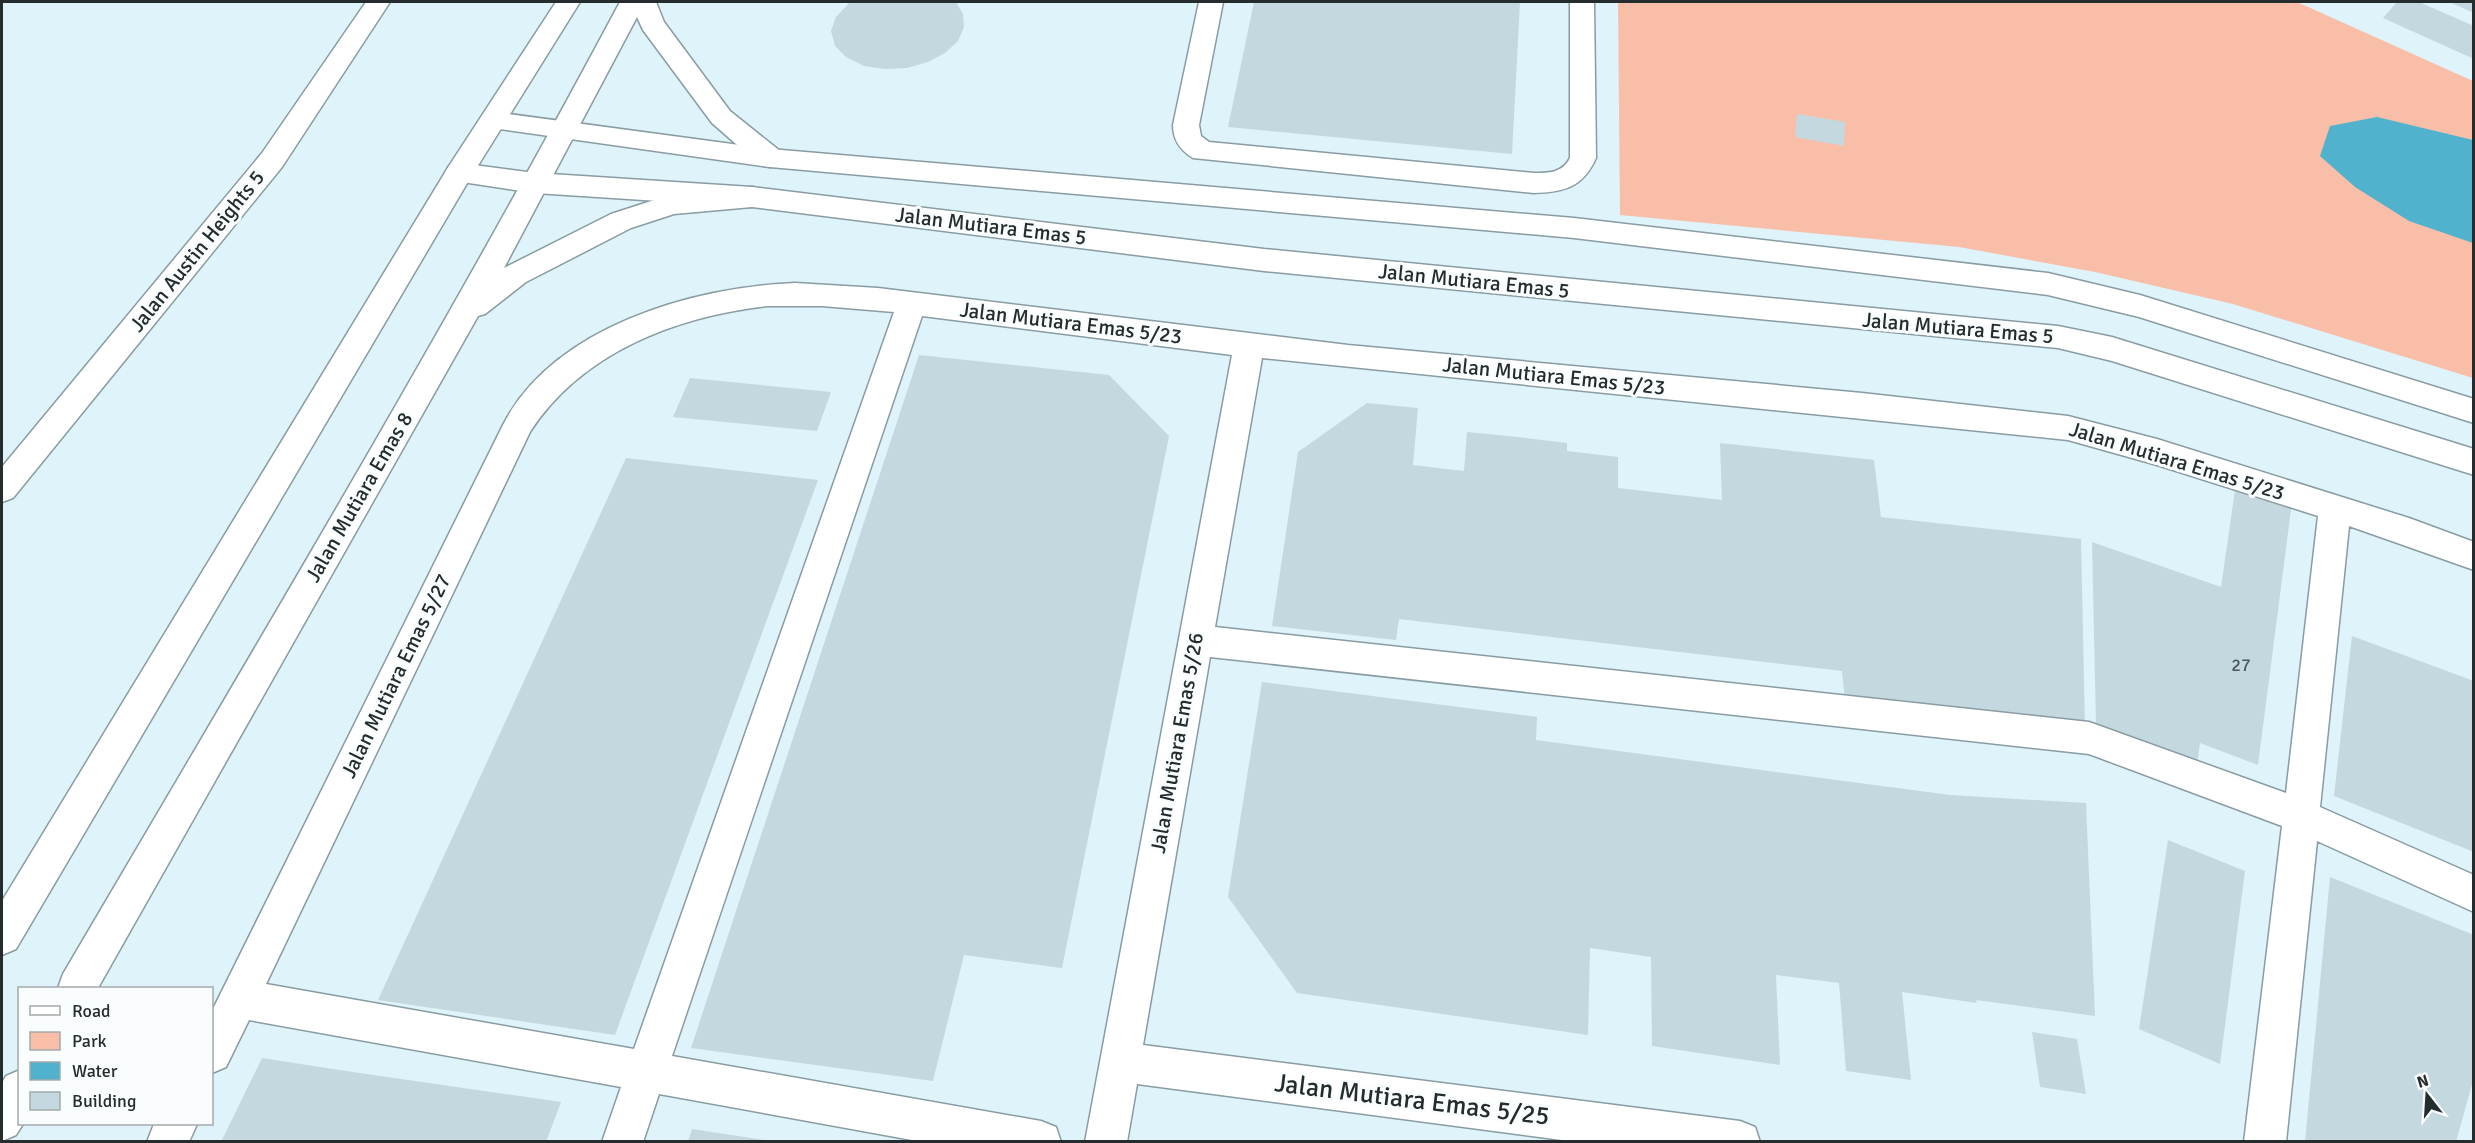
<svg xmlns="http://www.w3.org/2000/svg" width="2475" height="1143" viewBox="0 0 2475 1143" font-family="Signika,sans-serif">
<style>
.green{fill:#f9bea8}
.water{fill:#50b2cd}
.building{fill:#c4d9df}
.lines{fill:none;stroke-linecap:round;stroke-linejoin:round}
.minor-casing{stroke:#889ca2;stroke-width:3}
.major-casing{stroke:#889ca2;stroke-width:3}
.minor{fill:#fff;fill-rule:evenodd}
.major{fill:#fff;fill-rule:evenodd}
.labels{text-anchor:middle;dominant-baseline:central;stroke-width:6;stroke-linejoin:round;paint-order:stroke}
.number-label{font-size:18px;fill:#4c575a}
.street-label{font-size:21px;fill:#242c2e;stroke:#f9fdfe}
.near-street-label{font-size:26px;fill:#242c2e;stroke:#f9fdfe}
</style>
<rect width="100%" height="100%" fill="#def3fa"/>
<!-- green -->
<path class="green" d="M1618,2h679l176,79v297l-240,-74 -138,-32 -136,-25 -339,-32z"/>
<!-- water -->
<path class="water" d="M2377,117l96,23v103l-64,-22 -54,-34 -35,-31 10,-30z"/>
<!-- building -->
<path class="building" d="M850,2h106l7,12 1,13 -6,14 -13,12 -17,9 -21,6 -21,1 -22,-3 -18,-9 -11,-11 -4,-15 5,-14z
M1254,2h266l-8,152 -284,-27z
M2397,2h22l55,24v33l-91,-41z
M2449,2h25v11z
M1797,114l48,8 -1,24 -49,-9z
M919,355l190,20 60,61 -107,532 -98,-13 -31,126 -242,-33z
M690,378l141,14 -14,39 -144,-14z
M1367,403l51,5 -5,57 51,6 3,-39 50,5 50,6v8l51,6v31l104,12 -2,-57 154,17 7,57 200,22 4,190 -240,-27 -3,-31 -443,-52 -3,21 -124,-14 26,-174z
M626,458l192,22 -203,555 -237,-35z
M2236,483l56,19 -34,263 -58,-22 -3,21 -101,-38 -4,-184 129,45z
M2352,636l122,45v171l-140,-56z
M1262,682l275,35 -1,23 414,55 136,8 9,213 -119,-16 1,3 -75,-11 9,88 -65,-9 -7,-88 -63,-8 4,90 -128,-19 -1,-89 -61,-9 -2,87 -291,-42 -69,-96z
M2168,840l77,31 -25,193 -81,-35z
M2330,877l144,58v142l-18,65h-151z
M2032,1032l45,7 9,55 -46,-7z
M262,1058l84,13 215,31 -15,40h-325z
M692,1129l72,11v2h-76z"/>
<g class="lines">
<!-- minor casing -->
<g class="minor-casing">
<path id="minor" d="M366,2h24l-108,165 -269,331 -11,4v-35l260,-314z
M1199,2h24l-24,123 2,11 8,6 325,31c15,0 28,0 36,-15v-156h24l2,156c-13,29 -31,34 -62,35l-341,-35c-13,-8 -20,-18 -20,-33z
M494,112l276,37 804,69 474,55 92,22 334,104v24l-335,-106 -91,-22 -474,-57 -804,-71 -285,-40 -4,-6 4,-6z
M459,163l76,10 217,14 512,62 794,77 54,11 362,112v26l-362,-114 -54,-13 -794,-77 -512,-64 -217,-14 -86,-13 -4,-7 4,-7z
M795,283l83,5 470,57 514,48 206,23 89,23 252,79 65,24v28l-125,-44 -29,281 154,68v37l-157,-71 -31,301h-42l38,-316 -193,-72 -879,-97 -67,388 597,76 15,6 5,15h-183l-440,-58 -10,58h-42l147,-787 -310,-39 -250,740 369,65 15,6 5,15h-138l-264,-48 -16,48h-41l19,-55 -372,-67 -23,47 -14,6v-62l291,-586c50,-98 190,-138 292,-142zM768,306h54l72,6 -260,737 -368,-65 264,-552c52,-80 147,-116 238,-126zM1262,358l806,82 89,25 161,51 -32,277 -197,-71 -874,-95z
M154,1124h43l-8,18h-42z"/>
</g>
<!-- major casing -->
<g class="major-casing">
<path id="major" d="M556,2h24l-111,178 -453,769 -14,6v-54l447,-735z
M620,2h36l8,20 66,89 50,40 3,7 -3,7 -10,2 -10,-2 -48,-42 -69,-93 -6,-13 -133,251 107,-54 62,-20 79,-7 10,3 4,7 -4,7 -10,3 -78,7 -43,14 -105,54 -41,32 -7,2 -380,672h-40l5,-14c189,-322 381,-642 557,-972z
M20,1070v54h3l-7,11 -14,6v-58l4,-7z"/>
</g>
<!-- minor -->
<use href="#minor" class="minor"/>
<!-- major -->
<use href="#major" class="major"/>
</g>
<g class="labels">
<!-- number labels -->
<g class="number-label">
<text x="2241" y="665">27</text>
</g>
<!-- street labels -->
<g class="street-label">
<text transform="translate(991 226) rotate(7)">Jalan Mutiara Emas 5</text>
<text transform="translate(197 251) rotate(-51)">Jalan Austin Heights 5</text>
<text transform="translate(1474 281) rotate(6)">Jalan Mutiara Emas 5</text>
<text transform="translate(1071 323) rotate(7)">Jalan Mutiara Emas 5/23</text>
<text transform="translate(1958 328) rotate(5)">Jalan Mutiara Emas 5</text>
<text transform="translate(1554 376) rotate(6)">Jalan Mutiara Emas 5/23</text>
<text transform="translate(2177 461) rotate(17)">Jalan Mutiara Emas 5/23</text>
<text transform="translate(359 497) rotate(-60)">Jalan Mutiara Emas 8</text>
<text transform="translate(396 676) rotate(-64)">Jalan Mutiara Emas 5/27</text>
<text transform="translate(1177 743) rotate(-80)">Jalan Mutiara Emas 5/26</text>
</g>
<!-- near-street labels -->
<g class="near-street-label">
<text transform="translate(1412 1100) rotate(7)">Jalan Mutiara Emas 5/25</text>
</g>
</g>
<!-- border -->
<rect width="2475" height="1143" fill="none" stroke="#242c2e" stroke-width="6"/>
<!-- legend -->
<rect x="18" y="987" width="195" height="138" fill="#f9fdfe" stroke="#a4a9ab" stroke-width="1.5"/>
<rect x="30" y="1006" width="30" height="9" fill="#ffffff" stroke="#a4a9ab" stroke-width="1.5"/>
<text x="72" y="1017" font-size="18" fill="#242c2e">Road</text>
<rect x="30" y="1032" width="30" height="18" fill="#f9bea8" stroke="#a4a9ab" stroke-width="1.5"/>
<text x="72" y="1047" font-size="18" fill="#242c2e">Park</text>
<rect x="30" y="1062" width="30" height="18" fill="#50b2cd" stroke="#a4a9ab" stroke-width="1.5"/>
<text x="72" y="1077" font-size="18" fill="#242c2e">Water</text>
<rect x="30" y="1092" width="30" height="18" fill="#c4d9df" stroke="#a4a9ab" stroke-width="1.5"/>
<text x="72" y="1107" font-size="18" fill="#242c2e">Building</text>
<!-- north arrow -->
<g transform="translate(2427 1095) rotate(343)" stroke="#f9fdfe" stroke-width="4.5" paint-order="stroke">
<path d="M0-4.5L10 22L0 15L-10 22Z" fill="#242c2e"/>
<text y="-9" font-size="16" font-weight="bold" text-anchor="middle" fill="#242c2e">N</text>
</g>
</svg>
